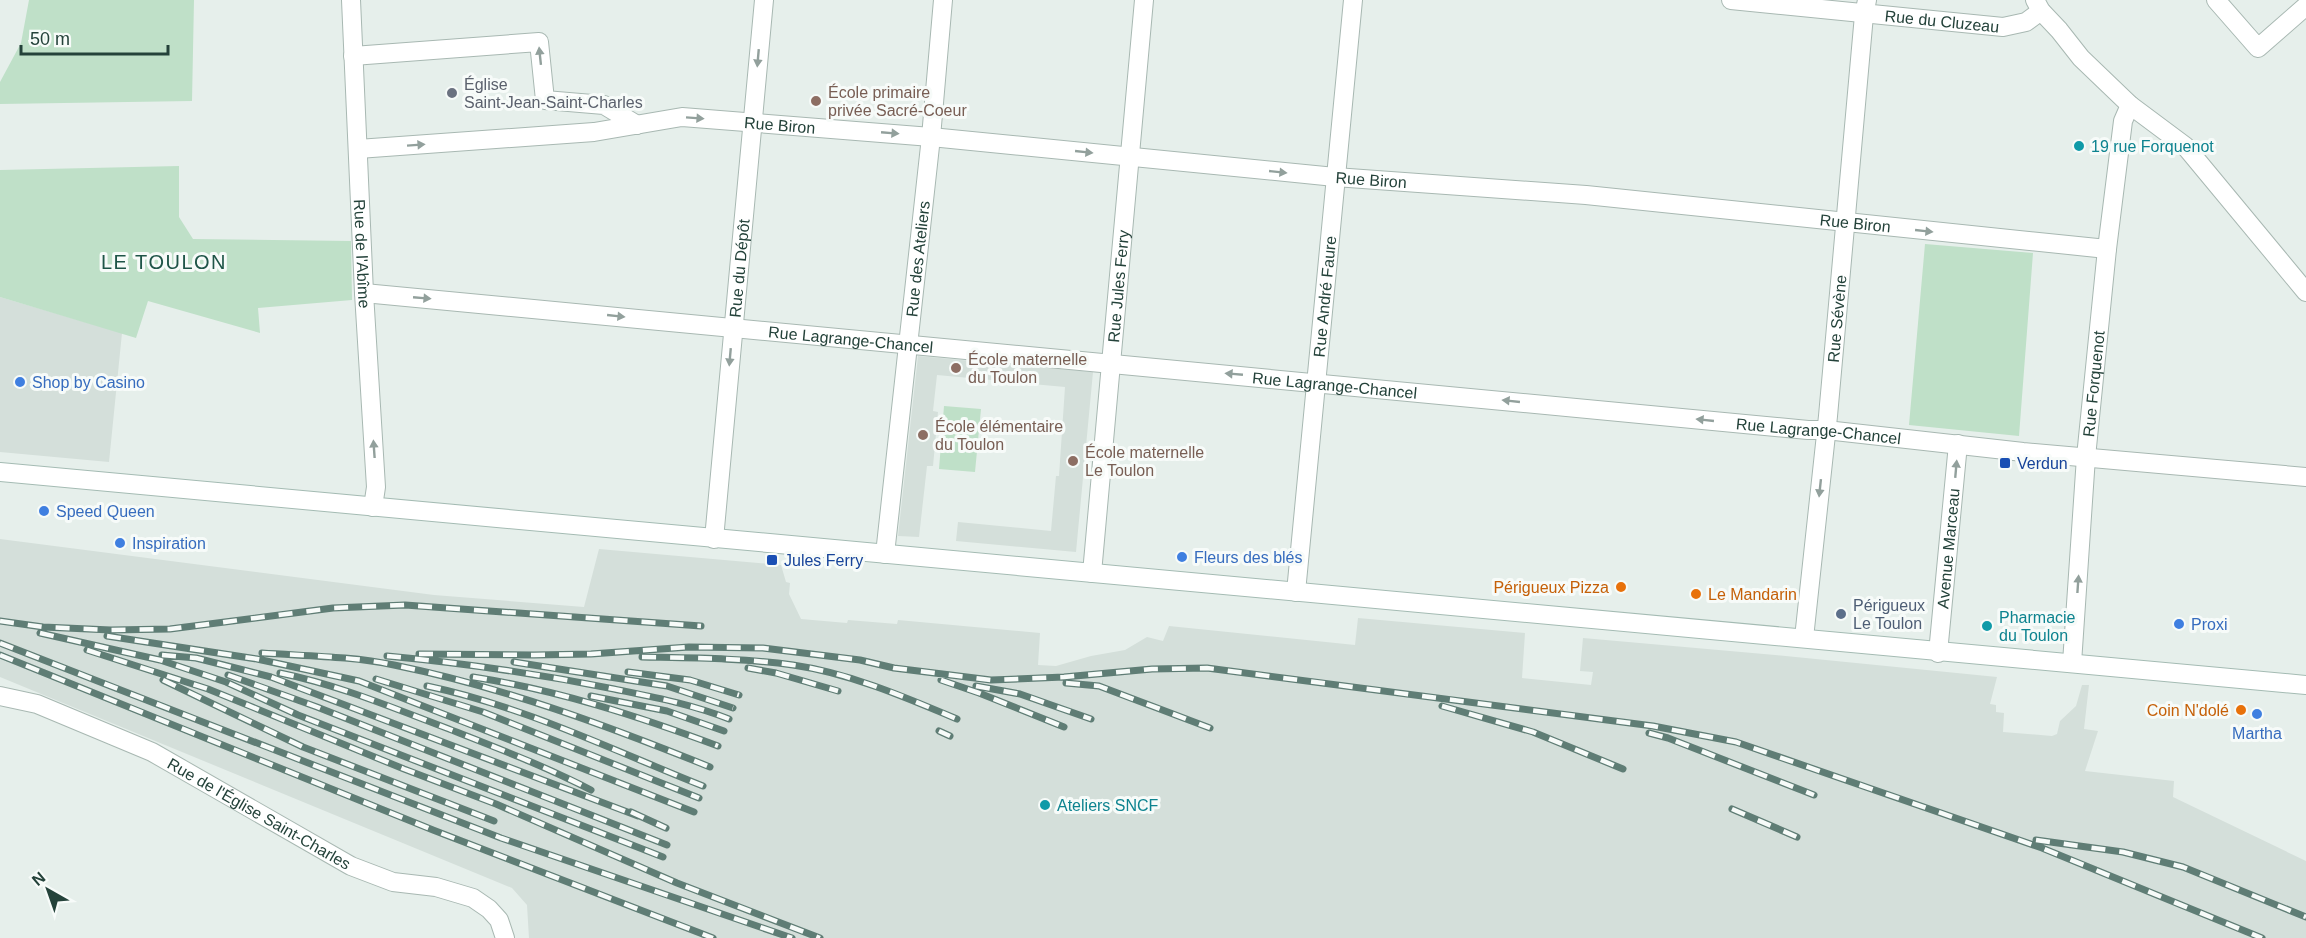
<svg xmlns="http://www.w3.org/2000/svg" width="2306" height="938" viewBox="0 0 2306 938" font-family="Helvetica,sans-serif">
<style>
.built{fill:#d4dfda}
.green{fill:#bfe0c8}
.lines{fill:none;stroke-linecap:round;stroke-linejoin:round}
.street-casing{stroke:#a8b8b2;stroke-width:20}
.secondary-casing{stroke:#a4bbb3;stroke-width:20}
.street{stroke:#fff;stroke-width:18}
.secondary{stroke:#fff;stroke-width:18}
.rail-casing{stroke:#5f7d75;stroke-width:7}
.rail{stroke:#f7fbf9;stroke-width:4.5;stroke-dasharray:14;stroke-linecap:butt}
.oneway{fill:#92a09c}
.worship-dot{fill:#6b7280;stroke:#f7fbf9;stroke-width:2}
.education-dot{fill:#8d6e63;stroke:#f7fbf9;stroke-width:2}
.culture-dot{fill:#0f9aa8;stroke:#f7fbf9;stroke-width:2}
.shop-dot{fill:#3f7fe0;stroke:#f7fbf9;stroke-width:2}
.transit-dot{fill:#1a4fb4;stroke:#f7fbf9;stroke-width:2}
.food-dot{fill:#e8710a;stroke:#f7fbf9;stroke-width:2}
.service-dot{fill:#5c6f8a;stroke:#f7fbf9;stroke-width:2}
.labels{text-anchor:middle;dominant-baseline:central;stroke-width:6;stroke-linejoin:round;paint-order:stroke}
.street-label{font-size:16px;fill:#24423a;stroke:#f7fbf9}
.worship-label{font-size:16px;fill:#5b616d;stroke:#f7fbf9;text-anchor:start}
.education-label{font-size:16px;fill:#785e54;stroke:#f7fbf9;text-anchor:start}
.culture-label{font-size:16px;fill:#0d838f;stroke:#f7fbf9;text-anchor:start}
.shop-label{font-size:16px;fill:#366cbe;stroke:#f7fbf9;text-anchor:start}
.transit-label{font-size:16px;fill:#164399;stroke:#f7fbf9;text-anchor:start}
.food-label{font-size:16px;fill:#c56008;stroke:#f7fbf9;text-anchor:end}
.service-label{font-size:16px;fill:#4e5e75;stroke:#f7fbf9;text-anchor:start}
.quarter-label{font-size:20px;letter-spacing:1.5px;fill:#1f5548;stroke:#f7fbf9}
</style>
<rect width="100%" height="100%" fill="#e6efeb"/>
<!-- built -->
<path class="built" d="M0,297l122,36 -13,129 -109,-10z
M918,356l175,16 -17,180 -120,-11 2,-19 93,9 5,-55h3l6,-89 -128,-12 -4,36 5,1 -5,54h-6l-8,71 -21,-1z
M0,539l434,56 150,12 15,-58 182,16 5,17 4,1 -1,11 12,25 46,4 1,-3 49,4 1,-4 142,13 -2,32 18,1 35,-10 34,-6 22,-13 16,4 6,-15 186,19 3,-27 167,15 -3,45 69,7 2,-13 -13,-1 3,-33 192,17 222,22 -7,27 6,1v7l8,1 -1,19 49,4 5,-2 3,-13 16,-15 6,-21h7l-5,44 14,2 -13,40 89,10 -1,16 133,64v77h-1777l-2,-33 -15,-17 -512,-211z"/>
<!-- green -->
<path class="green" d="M29,0h165l-2,101 -192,3v-22l21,-39z
M179,166v51l14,22 158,2 1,59 -94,8 2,25 -112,-32 -12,37 -136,-41v-127z
M1925,244l108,9 -14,183 -110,-11z
M944,406l37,3 -6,63 -36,-3z"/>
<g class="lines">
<!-- street casing -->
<g class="street-casing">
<g id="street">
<path id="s1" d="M351,0l13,293 12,194 -3,20"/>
<path id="s2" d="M1731,0l272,27 23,-5 15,-11"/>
<path d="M2035,0l6,11 18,19 22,28 49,47 55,41 121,146"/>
<path d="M2216,0l42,48 48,-42"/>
<path d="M353,56l186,-14 6,58 59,5 33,20"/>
<path id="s3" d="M358,149l236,-17 88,-15 249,20 404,40 251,18 521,54"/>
<path id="s4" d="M364,293l1444,137h18l197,22 283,25"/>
<path id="s5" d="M714,539l50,-539"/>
<path id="s6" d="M885,554l46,-417 12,-137"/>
<path id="s7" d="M1092,573l52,-573"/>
<path id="s8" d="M1296,592l57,-592"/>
<path id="s9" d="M1804,638l24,-222 36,-401 3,-15"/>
<path id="s10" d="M1938,653l20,-209"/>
<path id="s11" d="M2072,663l14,-206 21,-208 16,-128 7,-16"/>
<path id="s12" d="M0,696l37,8 115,48 199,114 42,16 43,5 37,11 16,11 10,11 6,18"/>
</g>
</g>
<!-- secondary casing -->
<g class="secondary-casing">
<path id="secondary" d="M0,472l2306,213"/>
</g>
<!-- street -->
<use href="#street" class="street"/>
<!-- secondary -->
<use href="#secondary" class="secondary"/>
<!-- rail casing -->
<g class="rail-casing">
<path id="rail" d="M0,621l43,6 68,3 59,-1 163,-21 72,-3 296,21
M40,633l120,27 66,22 72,33 365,142
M107,636l150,23 102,22 335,131
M0,643l501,195 291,100
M87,650l121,39 196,80 92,35 181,79 143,55
M262,653c44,3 89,3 132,12 109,22 214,61 316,102
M419,654l115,1 57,-1 98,-7 74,1 97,12 34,8 97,12 73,-3 88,-8 55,-1 446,58 83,16 306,106 220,90
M0,655l433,175 280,108
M162,655l34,3 75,19 367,139
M387,656c76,7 152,18 227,33 39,8 77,15 115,30
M642,657c51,1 101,1 151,8 56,8 112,32 164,54
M514,662l153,24 66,22
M748,668l28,5 62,18
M628,672l62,8 49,15
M280,673c59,12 113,35 169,56 48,19 96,37 142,61
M228,675l89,32 350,138
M473,677c84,13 165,39 245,69
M376,679l107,33 216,86
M163,680l140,67 191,74
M941,680l38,13 85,34
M1066,683l33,3 111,42
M427,686c96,20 185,64 276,100
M976,686l44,8 71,25
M591,696l76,15 57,20
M1442,706l91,26 90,37
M939,731l11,5
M1649,733l19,5 146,57
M1732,809l65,28
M631,812l35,16
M2036,840l87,12 60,15 123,50"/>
</g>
<!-- rail -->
<use href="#rail" class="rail"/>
</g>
<!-- one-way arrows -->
<defs><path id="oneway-solid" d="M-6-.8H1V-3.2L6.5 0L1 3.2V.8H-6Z" transform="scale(1.5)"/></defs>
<g class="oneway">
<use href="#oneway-solid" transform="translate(540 56) rotate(-96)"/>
<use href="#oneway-solid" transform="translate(758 58) rotate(95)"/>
<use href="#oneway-solid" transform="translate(695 118) rotate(4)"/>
<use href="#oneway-solid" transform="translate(890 133) rotate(5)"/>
<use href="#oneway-solid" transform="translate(416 145) rotate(-4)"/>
<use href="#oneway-solid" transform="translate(1084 152) rotate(6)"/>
<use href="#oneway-solid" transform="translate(1278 172) rotate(6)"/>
<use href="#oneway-solid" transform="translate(1924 231) rotate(6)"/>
<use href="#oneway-solid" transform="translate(422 298) rotate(5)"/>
<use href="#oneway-solid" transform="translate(616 316) rotate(6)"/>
<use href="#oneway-solid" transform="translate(730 357) rotate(95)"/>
<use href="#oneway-solid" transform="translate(1234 374) rotate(-175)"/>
<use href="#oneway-solid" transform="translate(1511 401) rotate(-174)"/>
<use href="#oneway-solid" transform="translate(1705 420) rotate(-174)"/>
<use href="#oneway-solid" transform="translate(374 449) rotate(-94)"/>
<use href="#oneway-solid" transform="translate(1956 469) rotate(-85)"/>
<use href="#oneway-solid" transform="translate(1820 488) rotate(96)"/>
<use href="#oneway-solid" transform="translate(2078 584) rotate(-86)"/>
</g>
<!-- markers -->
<circle class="worship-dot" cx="452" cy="93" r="6"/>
<g class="education-dot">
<circle cx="816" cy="101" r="6"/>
<circle cx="956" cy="368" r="6"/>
<circle cx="923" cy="435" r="6"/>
<circle cx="1073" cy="461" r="6"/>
</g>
<g class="culture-dot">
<circle cx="2079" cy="146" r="6"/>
<circle cx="1987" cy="626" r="6"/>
<circle cx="1045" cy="805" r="6"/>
</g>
<g class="shop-dot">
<circle cx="20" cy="382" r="6"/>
<circle cx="44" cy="511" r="6"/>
<circle cx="120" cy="543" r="6"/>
<circle cx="1182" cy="557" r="6"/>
<circle cx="2179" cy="624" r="6"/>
<circle cx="2257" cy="714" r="6"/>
</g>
<g class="transit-dot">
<rect x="1999" y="457" width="12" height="12" rx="3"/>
<rect x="766" y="554" width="12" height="12" rx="3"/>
</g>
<g class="food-dot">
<circle cx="1621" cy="587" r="6"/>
<circle cx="1696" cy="594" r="6"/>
<circle cx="2241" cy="710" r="6"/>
</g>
<circle class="service-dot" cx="1841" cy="614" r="6"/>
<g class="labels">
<!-- street labels -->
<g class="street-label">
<text stroke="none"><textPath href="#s2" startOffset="212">Rue du Cluzeau</textPath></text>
<text stroke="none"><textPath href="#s3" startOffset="424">Rue Biron</textPath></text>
<text stroke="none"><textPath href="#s3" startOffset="1018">Rue Biron</textPath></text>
<text stroke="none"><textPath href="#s3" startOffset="1504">Rue Biron</textPath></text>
<text stroke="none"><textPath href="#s1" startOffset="254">Rue de l'Abîme</textPath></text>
<text stroke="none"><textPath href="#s6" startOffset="297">Rue des Ateliers</textPath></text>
<text stroke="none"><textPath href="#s5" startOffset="272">Rue du Dépôt</textPath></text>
<text stroke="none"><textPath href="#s7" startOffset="288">Rue Jules Ferry</textPath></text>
<text stroke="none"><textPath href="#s8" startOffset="297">Rue André Faure</textPath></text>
<text stroke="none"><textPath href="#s9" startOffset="321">Rue Sévène</textPath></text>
<text stroke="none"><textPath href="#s4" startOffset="489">Rue Lagrange-Chancel</textPath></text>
<text stroke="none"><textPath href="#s11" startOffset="280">Rue Forquenot</textPath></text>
<text stroke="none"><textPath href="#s4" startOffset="975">Rue Lagrange-Chancel</textPath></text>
<text stroke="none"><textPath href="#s4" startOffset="1461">Rue Lagrange-Chancel</textPath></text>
<text stroke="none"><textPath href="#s10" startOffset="105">Avenue Marceau</textPath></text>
<text stroke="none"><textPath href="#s12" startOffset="286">Rue de l'Église Saint-Charles</textPath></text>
</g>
<!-- worship labels -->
<g class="worship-label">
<text x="464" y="84">Église<tspan x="464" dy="18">Saint-Jean-Saint-Charles</tspan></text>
</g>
<!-- education labels -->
<g class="education-label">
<text x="828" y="92">École primaire<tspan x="828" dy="18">privée Sacré-Coeur</tspan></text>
<text x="968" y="359">École maternelle<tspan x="968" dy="18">du Toulon</tspan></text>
<text x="935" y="426">École élémentaire<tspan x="935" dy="18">du Toulon</tspan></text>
<text x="1085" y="452">École maternelle<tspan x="1085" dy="18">Le Toulon</tspan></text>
</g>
<!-- culture labels -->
<g class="culture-label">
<text x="2091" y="146">19 rue Forquenot</text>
<text x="1999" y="617">Pharmacie<tspan x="1999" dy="18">du Toulon</tspan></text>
<text x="1057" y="805">Ateliers SNCF</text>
</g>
<!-- shop labels -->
<g class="shop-label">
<text x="32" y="382">Shop by Casino</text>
<text x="56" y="511">Speed Queen</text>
<text x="132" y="543">Inspiration</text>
<text x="1194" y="557">Fleurs des blés</text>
<text x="2191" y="624">Proxi</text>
<text x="2257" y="733" text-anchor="middle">Martha</text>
</g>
<!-- transit labels -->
<g class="transit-label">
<text x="2017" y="463">Verdun</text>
<text x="784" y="560">Jules Ferry</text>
</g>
<!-- food labels -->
<g class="food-label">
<text x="1609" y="587">Périgueux Pizza</text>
<text x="1708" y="594" text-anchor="start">Le Mandarin</text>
<text x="2229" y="710">Coin N'dolé</text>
</g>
<!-- service labels -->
<g class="service-label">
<text x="1853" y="605">Périgueux<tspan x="1853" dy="18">Le Toulon</tspan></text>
</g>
<!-- quarter labels -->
<g class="quarter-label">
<text x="164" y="262">LE TOULON</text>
</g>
</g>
<!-- north arrow -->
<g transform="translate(48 890) rotate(320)" stroke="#f7fbf9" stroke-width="4.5" paint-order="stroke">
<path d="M0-4.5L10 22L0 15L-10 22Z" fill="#24423a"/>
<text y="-9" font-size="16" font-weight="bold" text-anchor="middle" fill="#24423a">N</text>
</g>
<!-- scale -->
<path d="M21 45v9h147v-9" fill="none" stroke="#24423a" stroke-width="3"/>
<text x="30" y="45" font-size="18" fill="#24423a" stroke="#f7fbf9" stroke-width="4.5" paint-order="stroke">50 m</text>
</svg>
